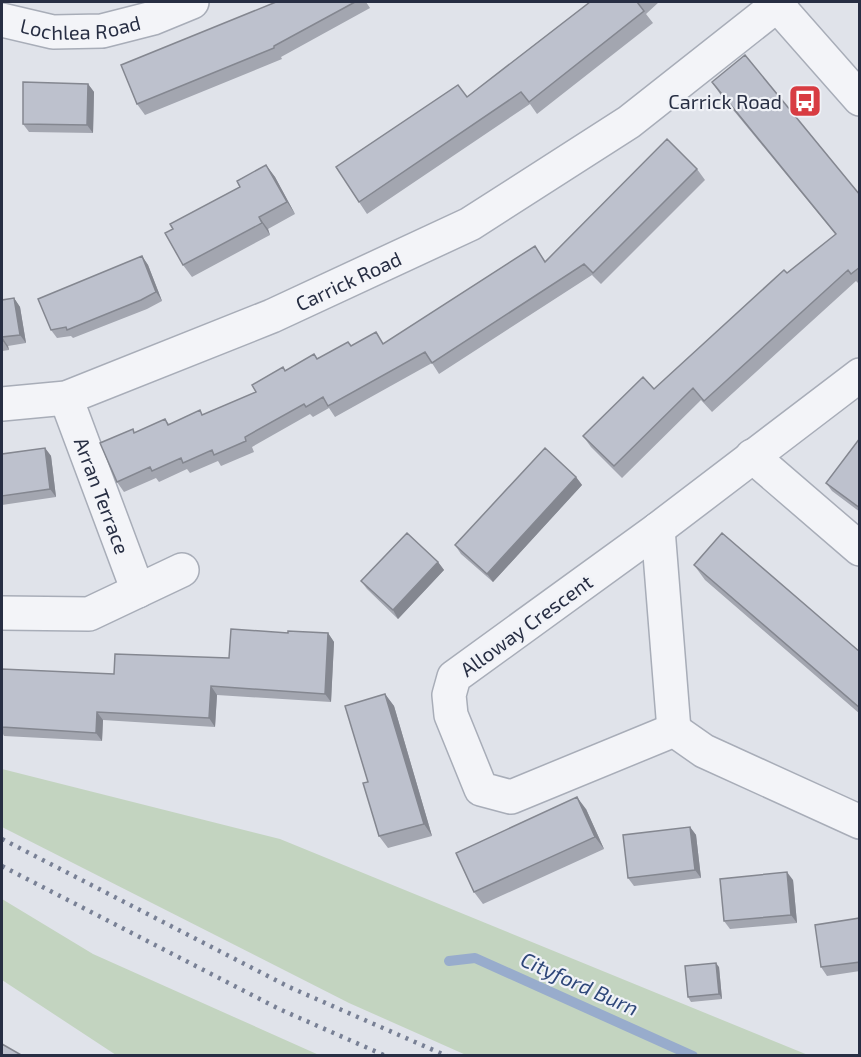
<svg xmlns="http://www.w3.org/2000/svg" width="861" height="1057" viewBox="0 0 861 1057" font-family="'Exo 2',sans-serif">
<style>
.green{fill:#c3d4c0}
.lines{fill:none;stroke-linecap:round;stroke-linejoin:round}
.stream{stroke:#98accc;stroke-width:10}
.minor-casing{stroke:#a8adb8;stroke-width:36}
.minor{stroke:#f3f4f8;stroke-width:33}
.rail{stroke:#788095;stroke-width:4.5;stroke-dasharray:3 6;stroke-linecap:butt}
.wall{fill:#a3a6b0}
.shaded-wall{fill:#848790}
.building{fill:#bdc1cd;stroke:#848790;stroke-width:1.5}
.labels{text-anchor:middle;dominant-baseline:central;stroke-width:4.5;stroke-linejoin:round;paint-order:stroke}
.street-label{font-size:20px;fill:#272e43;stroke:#f0f2f7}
.poi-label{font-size:20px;fill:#272e43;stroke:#f0f2f7;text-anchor:end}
.water-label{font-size:21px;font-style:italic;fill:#2e4779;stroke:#f0f2f7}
</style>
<rect width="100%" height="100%" fill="#e0e3ea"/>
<!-- green -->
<path class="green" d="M2,769l278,70 528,216h-342l-117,-52 -347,-176z
M2,899l91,55 226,101h-203l-114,-75z"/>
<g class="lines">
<!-- stream -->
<path class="stream" d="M449,961l26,-3 218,98"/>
<!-- minor casing -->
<g class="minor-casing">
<g id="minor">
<path d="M778,6l82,93"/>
<path id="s1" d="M2,20l51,12 49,-1 51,-13 39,-16"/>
<path d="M860,375l-202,154 -204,148 -5,18 2,20 30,74 30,8 163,-67 30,21 156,71"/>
<path id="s2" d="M66,398l72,193"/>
<path id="s3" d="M2,404l64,-6 206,-82 198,-92 159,-102 152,-120"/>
<path d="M752,456l108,93"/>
<path d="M658,529l16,201"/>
<path d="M2,613l87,1 93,-44"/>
</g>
</g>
<!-- minor -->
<use href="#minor" class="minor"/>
<!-- rail -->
<path class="rail" d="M2,839l287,148 158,69
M2,866l277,143 107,47"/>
</g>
<!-- wall -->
<path class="wall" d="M276,2h90l4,6 -89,49 1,2 -137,56 -8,-11z
M590,2h69l-13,12 7,9 -116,91 -7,-10 -163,110 -8,-12 108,-105z
M712,82l148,113v90l-4,-4 -144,131 -11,-12 -79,78 -31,-31 -8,-11 71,-47 133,-116 49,-38 -116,-141z
M88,84l6,8 -1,41 -64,-1 -6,-8z
M266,165l9,12 20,37 -27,15 2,6 -78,42 -9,-12 -10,-36 67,-42z
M697,169l8,11 -104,104 -9,-9 -153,99 -7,-11 -97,54 -6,-9 -16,9 -3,-3 -58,33 2,5 -33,14 -3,-5 -28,12 -3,-4 -28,13 -3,-4 -32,14 -7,-10 18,-49 30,-14 4,5 34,-9 53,-23 27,-25 2,3 66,-24 33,-3 161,-81z
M142,256l6,9 14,36 -15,8 -74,29 -2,-2 -14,2 -6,-8z
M14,298l6,9 6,36 -18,3 1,4 -7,1v-51z
M860,438v74l-28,-21 -6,-8z
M45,448l6,8 5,41 -54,8v-51z
M576,477l6,8 -89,97 -32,-28 -6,-9z
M438,562l6,8 -46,49 -31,-30 -6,-8z
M694,565l166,87v62l-155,-134z
M288,633h40l6,9 -3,60 -114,-7 -2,32 -112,-7 -1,21 -98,-5 -2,-4v-63l112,5 115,-16z
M385,694l9,12 38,130 -44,12 -9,-12 -11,-54z
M586,809l18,40 -121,55 -9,-12z
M690,827l6,8 5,43 -67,8 -6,-8z
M793,880l4,43 -67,6 -6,-8z
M860,918v53l-33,5 -6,-9z
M719,967l3,32 -31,3 -3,-5z"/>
<!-- shaded-wall -->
<path class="shaded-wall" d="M88,84l6,8 -1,41 -6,-8z
M266,165l9,12 20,37 -8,-12z
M259,217l9,12 2,6 -8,-12z
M142,256l6,9 14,36 -6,-9z
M14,298l6,9 6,36 -6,-8z
M2,337l6,9 1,4 -6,-9z
M45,448l6,8 5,41 -6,-8z
M576,477l6,8 -89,97 -6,-8z
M438,562l6,8 -46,49 -5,-9z
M328,633l6,9 -3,60 -6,-8z
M211,686l6,9 -2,32 -6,-9z
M385,694l9,12 38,130 -8,-12z
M97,712l6,8 -1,21 -6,-8z
M577,797l9,12 18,40 -9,-12z
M690,827l6,8 5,43 -6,-8z
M787,872l6,8 4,43 -6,-8z
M716,963l3,4 3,32 -3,-5z"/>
<!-- building -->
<path class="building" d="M276,2h79l-81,44v2l-137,56 -16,-39z
M590,2h48h-1l7,9 -115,91 -8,-10 -162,110 -23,-35 122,-82 9,12z
M745,55l115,140v72l-9,7 -3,-4 -144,131 -11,-13 -79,78 -31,-30 60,-59 11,12 130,-119 3,3 49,-39 -124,-152z
M23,82l65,2 -1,41 -64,-1z
M667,139l30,30 -104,104 -9,-9 -152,99 -7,-11 -97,54 -5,-9 -17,10 -2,-3 -59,33 1,4 -32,14 -2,-5 -29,13 -2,-5 -29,13 -2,-4 -33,15 -17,-39 33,-14 1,4 31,-14 3,6 32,-15 2,5 54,-23 -4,-7 31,-18 2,4 29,-17 3,5 31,-17 3,4 25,-14 7,12 152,-98 10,16z
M266,165l21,37 -28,15 3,6 -79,42 -18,-32 8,-4 -3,-5 70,-37 -3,-6z
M142,256l14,36 -15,8 -74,30 -1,-3 -15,3 -13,-31z
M14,298l6,37 -18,2 1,4h-1v-41z
M860,438v70l-34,-25z
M45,448l5,41 -48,7v-42z
M545,448l31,29 -89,97 -32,-29z
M407,533l31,29 -45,48 -32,-29z
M722,533l138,119v56l-166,-143z
M231,629l57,4v-2l40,2 -3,61 -114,-8 -2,32 -112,-6 -1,21 -94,-6v-58l112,5 1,-20 114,4z
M385,694l39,130 -45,12 -16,-53 5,-1 -23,-76z
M577,797l18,40 -121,55 -18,-39z
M690,827l5,43 -67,8 -5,-43z
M787,872l4,43 -67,6 -4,-42z
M860,918v44l-39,5 -6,-42z
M716,963l3,31 -31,3 -3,-31z
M2,1044l21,12h-21z"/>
<!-- icons -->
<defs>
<g id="bus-square" transform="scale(1.725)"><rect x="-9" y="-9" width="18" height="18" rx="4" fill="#d83c42" stroke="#f0f2f7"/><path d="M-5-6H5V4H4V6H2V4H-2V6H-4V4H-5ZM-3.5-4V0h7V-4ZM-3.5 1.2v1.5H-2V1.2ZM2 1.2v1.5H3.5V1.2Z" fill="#fff"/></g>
</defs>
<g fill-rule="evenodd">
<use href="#bus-square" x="805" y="101"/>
</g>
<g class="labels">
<!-- street labels -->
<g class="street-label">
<text stroke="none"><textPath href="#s1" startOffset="80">Lochlea Road</textPath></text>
<text stroke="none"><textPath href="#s3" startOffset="370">Carrick Road</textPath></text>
<text stroke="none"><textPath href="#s2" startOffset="104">Arran Terrace</textPath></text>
<text transform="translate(526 625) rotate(-36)">Alloway Crescent</text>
</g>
<!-- poi labels -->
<g class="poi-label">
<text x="782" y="101">Carrick Road</text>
</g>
<!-- water labels -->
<g class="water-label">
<text transform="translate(580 983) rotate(24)">Cityford Burn</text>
</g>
</g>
<!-- border -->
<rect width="861" height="1057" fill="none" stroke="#272e43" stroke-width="6"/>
</svg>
